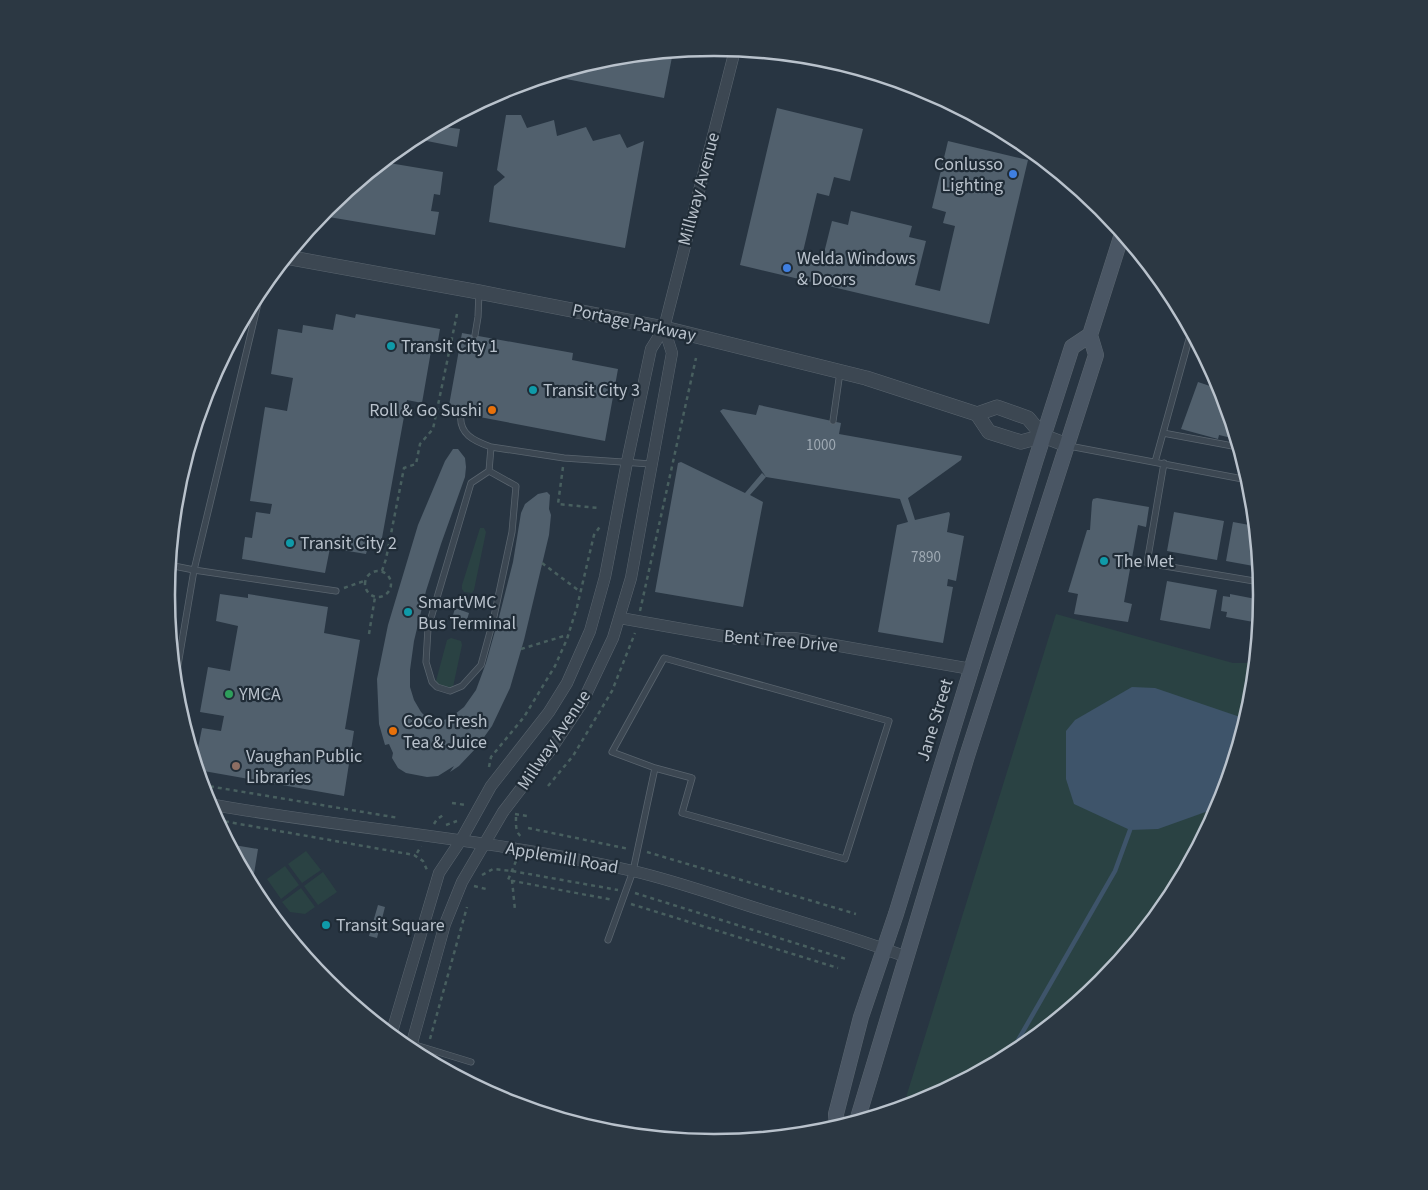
<svg xmlns="http://www.w3.org/2000/svg" width="1428" height="1190" viewBox="0 0 1428 1190" font-family="'Source Sans 3',sans-serif">
<style>
.green{fill:#2a4243}
.water{fill:#3e546a}
.lines{fill:none;stroke-linecap:round;stroke-linejoin:round}
.stream{stroke:#3e546a;stroke-width:4.5}
.building{fill:#51606d}
.service-casing{stroke:#5a656f;stroke-width:7}
.minor-casing{stroke:#5a656f;stroke-width:12}
.tertiary-casing{stroke:#5a656f;stroke-width:15}
.secondary-casing{stroke:#5a656f;stroke-width:16}
.path{stroke:#485f5f;stroke-width:2.5;stroke-dasharray:4 4;stroke-linecap:butt}
.service{stroke:#3c4752;stroke-width:5.5}
.minor{stroke:#3c4752;stroke-width:11}
.tertiary{stroke:#3c4752;stroke-width:14}
.secondary{stroke:#4a5664;stroke-width:15}
.shop-dot{fill:#3f7fe0;stroke:#202c37;stroke-width:2}
.culture-dot{fill:#0f9aa8;stroke:#202c37;stroke-width:2}
.food-dot{fill:#e8710a;stroke:#202c37;stroke-width:2}
.leisure-dot{fill:#2e9e5b;stroke:#202c37;stroke-width:2}
.education-dot{fill:#8d6e63;stroke:#202c37;stroke-width:2}
.labels{text-anchor:middle;dominant-baseline:central;stroke-width:4.5;stroke-linejoin:round;paint-order:stroke}
.number-label{font-size:15px;fill:#9faab4}
.poi-label{font-size:18px;fill:#b9c2cc;stroke:#202c37;text-anchor:start}
.street-label{font-size:18px;fill:#b9c2cc;stroke:#202c37}
.rim{fill:none;stroke:#b9c2cc;stroke-width:2.5}
</style>
<rect width="100%" height="100%" fill="#283542"/>
<!-- green -->
<path class="green" d="M480,528h4l2,4 -12,58 -2,3 -8,-1 -2,-3v-4z
M1056,614l177,49h22l-4,39 -31,103 -51,94 -68,83 -83,68 -95,51 -20,6z
M451,638l10,3 1,4 -9,42 -3,2 -12,-4 -2,-4 11,-41z
M306,851l15,19 -19,13 -14,-19z
M285,866l14,19 -18,14 -14,-20z
M323,872l14,20 -19,13 -14,-19z
M301,888l14,19 -10,7 -15,-2 -8,-10z"/>
<!-- water -->
<path class="water" d="M1132,687l23,1 91,31 -21,69 -14,22 -53,19 -28,1 -56,-26 -8,-25v-48l9,-11z"/>
<g class="lines">
<!-- stream -->
<path class="stream" d="M1014,1053l3,-11 98,-171 15,-41"/>
</g>
<!-- building -->
<path class="building" d="M673,52l-9,46 -103,-20 1,-6 45,-14z
M777,108l86,21 -13,52 -16,-4 -5,19 -12,-3 -16,67 20,5 11,-44 16,4 3,-14 61,15 -3,11 17,4 -11,44 25,6 15,-65 -12,-3 3,-11 -14,-4 16,-67 80,19 -39,164 -249,-59z
M506,115h15l6,13 27,-8 3,16 29,-9 7,14 27,-7 7,14 17,-7 -19,107 -136,-26 5,-36 11,-9 -8,-7z
M447,120l-2,7 15,2 -3,18 -45,-9z
M383,162l60,10 -3,23 -6,-1 -3,17 8,1 -4,23 -112,-19 1,-5 3,-3z
M336,314l19,4 1,-4 84,15 -4,23 -5,-1 -9,52 -15,-3 -27,149 -12,-2 -2,7 -36,-6 -5,25 -83,-14 3,-22 7,1 4,-26 14,2 2,-10 -22,-3 15,-94 22,4 6,-33 -22,-4 7,-45 24,4 1,-8 30,5z
M462,333l111,20 -1,7 46,9 -13,72 -157,-30z
M1214,374l6,12 16,53 -17,-4 -1,4 -37,-10 17,-47 12,4z
M759,405l82,18 -2,11 123,22 -1,4 -53,38 7,22 34,-8 1,2 -3,18 17,4 -8,45 -8,-2 -1,7 6,1 -10,56 -65,-11 19,-107 11,-3 -8,-23 -134,-22 -16,18 13,7 -20,105 -88,-15 23,-129 3,-1 64,31 17,-20 4,4 -46,-66 3,-2 33,6z
M453,449h5l7,9 1,9 -1,10 -24,67 -15,47 -12,50 -4,29v17l4,13 7,12 7,7 13,2 9,-3 14,-11 12,-17 10,-27 13,-46 14,-55 8,-49 4,-9 13,-10 9,-2 3,3 -1,14 2,6 -2,20 -25,105 -14,48 -18,38 -15,21 -18,19 -9,6 4,-6 -16,10 -11,1 -21,-4 -8,-5 -6,-10 1,-5 -4,-9 -4,1 -6,-21 -2,-45 11,-54 30,-100 27,-64z
M1097,498l52,9 -3,20 -8,-2 -14,77 8,2 -4,18 -54,-8 4,-20 -10,-2 19,-62h3l2,-28 1,-3z
M1174,512l50,9 -7,39 -50,-9z
M1233,522l22,4 4,41 -33,-6z
M1167,581l50,9 -7,39 -50,-9z
M220,594l28,4v-4l80,13 -4,26 36,7 -15,89 9,2 -10,65 -146,-26 -3,-7 7,-35 19,3 3,-15 -24,-4 8,-45 22,4 8,-45 -22,-5z
M1230,594l31,6 -2,23 -33,-6 1,-5 -6,-1 2,-15 7,1z
M455,608l14,5 -3,10 -14,-4z
M228,841l7,1 -1,3 24,4 -6,37z
M378,905l7,2 -8,31 -8,-2z"/>
<g class="lines">
<!-- service casing -->
<g class="service-casing">
<path id="service" d="M475,335l3,-18 1,-25
M461,413c-3,21 13,28 30,34
M833,421l7,-49
M1163,433l75,14
M1069,446l179,34
M1155,462l36,-130
M1164,463l-17,100 113,19
M489,471l27,15 -4,46 -19,89 -12,44 -19,21 -12,5 -13,-4 -5,-5 -6,-20 2,-34 43,-145z
M489,471l2,-24 73,11 87,6
M169,565l25,5 142,21
M664,658l225,63 -44,138 -163,-46 10,-35 -37,-10 -43,-16z
M175,683l19,-113 68,-283
M608,940l25,-69 22,-103
M412,1044l59,18"/>
</g>
<!-- minor casing -->
<g class="minor-casing">
<path id="minor" d="M620,618l119,21 55,-1 177,31
M208,804c141,25 285,35 425,67 43,10 85,25 126,38 50,15 99,30 148,48
M391,1035l48,-162 22,-33 30,-54 58,-74 18,-29 23,-52 15,-54 22,-115 24,-113 13,-21 71,-278
M410,1050l35,-126 17,-42 41,-70 49,-64 30,-45 31,-65 18,-60 41,-225 -8,-25"/>
</g>
<!-- tertiary casing -->
<g class="tertiary-casing">
<path id="tertiary" d="M286,257l193,35 185,36 202,50 111,36 20,-7 31,11 15,18 24,9
M977,414l12,18 32,10 22,-6"/>
</g>
<!-- secondary casing -->
<g class="secondary-casing">
<path id="secondary" d="M857,1121l110,-365 129,-401 -6,-20 32,-101
M837,1127l-1,-13 25,-97 35,-103 140,-455 36,-112 18,-12"/>
</g>
<!-- path -->
<path class="path" d="M563,467l-5,37 40,4
M542,563l36,27
M365 584a13 13 0 1 1 26 0a13 13 0 1 1-26 0Z
M382,571l4,-12 18,-91 12,-4 4,-20 13,-15 24,-115
M344,588l20,-7
M168,610l6,-35
M640,611l56,-253
M369,634l6,-37
M521,649l43,-13
M489,767l2,-10 33,-40 31,-51 12,-27 10,-32 17,-72 7,-10
M202,785l197,33
M548,786l25,-30 39,-65 23,-58
M452,803l14,2
M515,814l12,2
M516,817c0,7 -1,16 6,20
M217,820l197,35 9,6 4,9
M434,824l3,-5 8,-5
M446,825l11,-4
M528,828l101,21
M647,852l209,62
M417,853l4,-7
M516,861l-8,19 105,20
M482,875l11,-6 19,2 106,19
M512,880l3,30
M474,886l12,3
M635,893l211,66
M631,904l207,64
M430,1039l37,-132"/>
<!-- service -->
<use href="#service" class="service"/>
<!-- minor -->
<use href="#minor" class="minor"/>
<!-- tertiary -->
<use href="#tertiary" class="tertiary"/>
<!-- secondary -->
<use href="#secondary" class="secondary"/>
</g>
<!-- markers -->
<g class="shop-dot">
<circle cx="1013" cy="174" r="5"/>
<circle cx="787" cy="268" r="5"/>
</g>
<g class="culture-dot">
<circle cx="391" cy="346" r="5"/>
<circle cx="533" cy="390" r="5"/>
<circle cx="290" cy="543" r="5"/>
<circle cx="1104" cy="561" r="5"/>
<circle cx="408" cy="612" r="5"/>
<circle cx="326" cy="925" r="5"/>
</g>
<g class="food-dot">
<circle cx="492" cy="410" r="5"/>
<circle cx="393" cy="731" r="5"/>
</g>
<circle class="leisure-dot" cx="229" cy="694" r="5"/>
<circle class="education-dot" cx="236" cy="766" r="5"/>
<g class="labels">
<!-- number labels -->
<g class="number-label">
<text x="821" y="445">1000</text>
<text x="926" y="557">7890</text>
</g>
<!-- poi labels -->
<g class="poi-label">
<text x="1003" y="164" text-anchor="end">Conlusso<tspan x="1003" dy="21">Lighting</tspan></text>
<text x="797" y="258">Welda Windows<tspan x="797" dy="21">&amp; Doors</tspan></text>
<text x="401" y="346">Transit City 1</text>
<text x="543" y="390">Transit City 3</text>
<text x="482" y="410" text-anchor="end">Roll &amp; Go Sushi</text>
<text x="300" y="543">Transit City 2</text>
<text x="1114" y="561">The Met</text>
<text x="418" y="602">SmartVMC<tspan x="418" dy="21">Bus Terminal</tspan></text>
<text x="239" y="694">YMCA</text>
<text x="403" y="721">CoCo Fresh<tspan x="403" dy="21">Tea &amp; Juice</tspan></text>
<text x="246" y="756">Vaughan Public<tspan x="246" dy="21">Libraries</tspan></text>
<text x="336" y="925">Transit Square</text>
</g>
<!-- street labels -->
<g class="street-label">
<text transform="translate(699 189) rotate(-75)">Millway Avenue</text>
<text transform="translate(634 323) rotate(12)">Portage Parkway</text>
<text transform="translate(781 641) rotate(5)">Bent Tree Drive</text>
<text transform="translate(935 720) rotate(-73)">Jane Street</text>
<text transform="translate(554 740) rotate(-56)">Millway Avenue</text>
<text transform="translate(562 858) rotate(10)">Applemill Road</text>
</g>
</g>
<!-- crop -->
<path d="M0 0H1428V1190H0ZM175 595a539 539 0 1 1 1078 0a539 539 0 1 1-1078 0Z" fill="#2c3843" fill-rule="evenodd"/>
<path class="rim" d="M175 595a539 539 0 1 1 1078 0a539 539 0 1 1-1078 0Z"/>
</svg>
